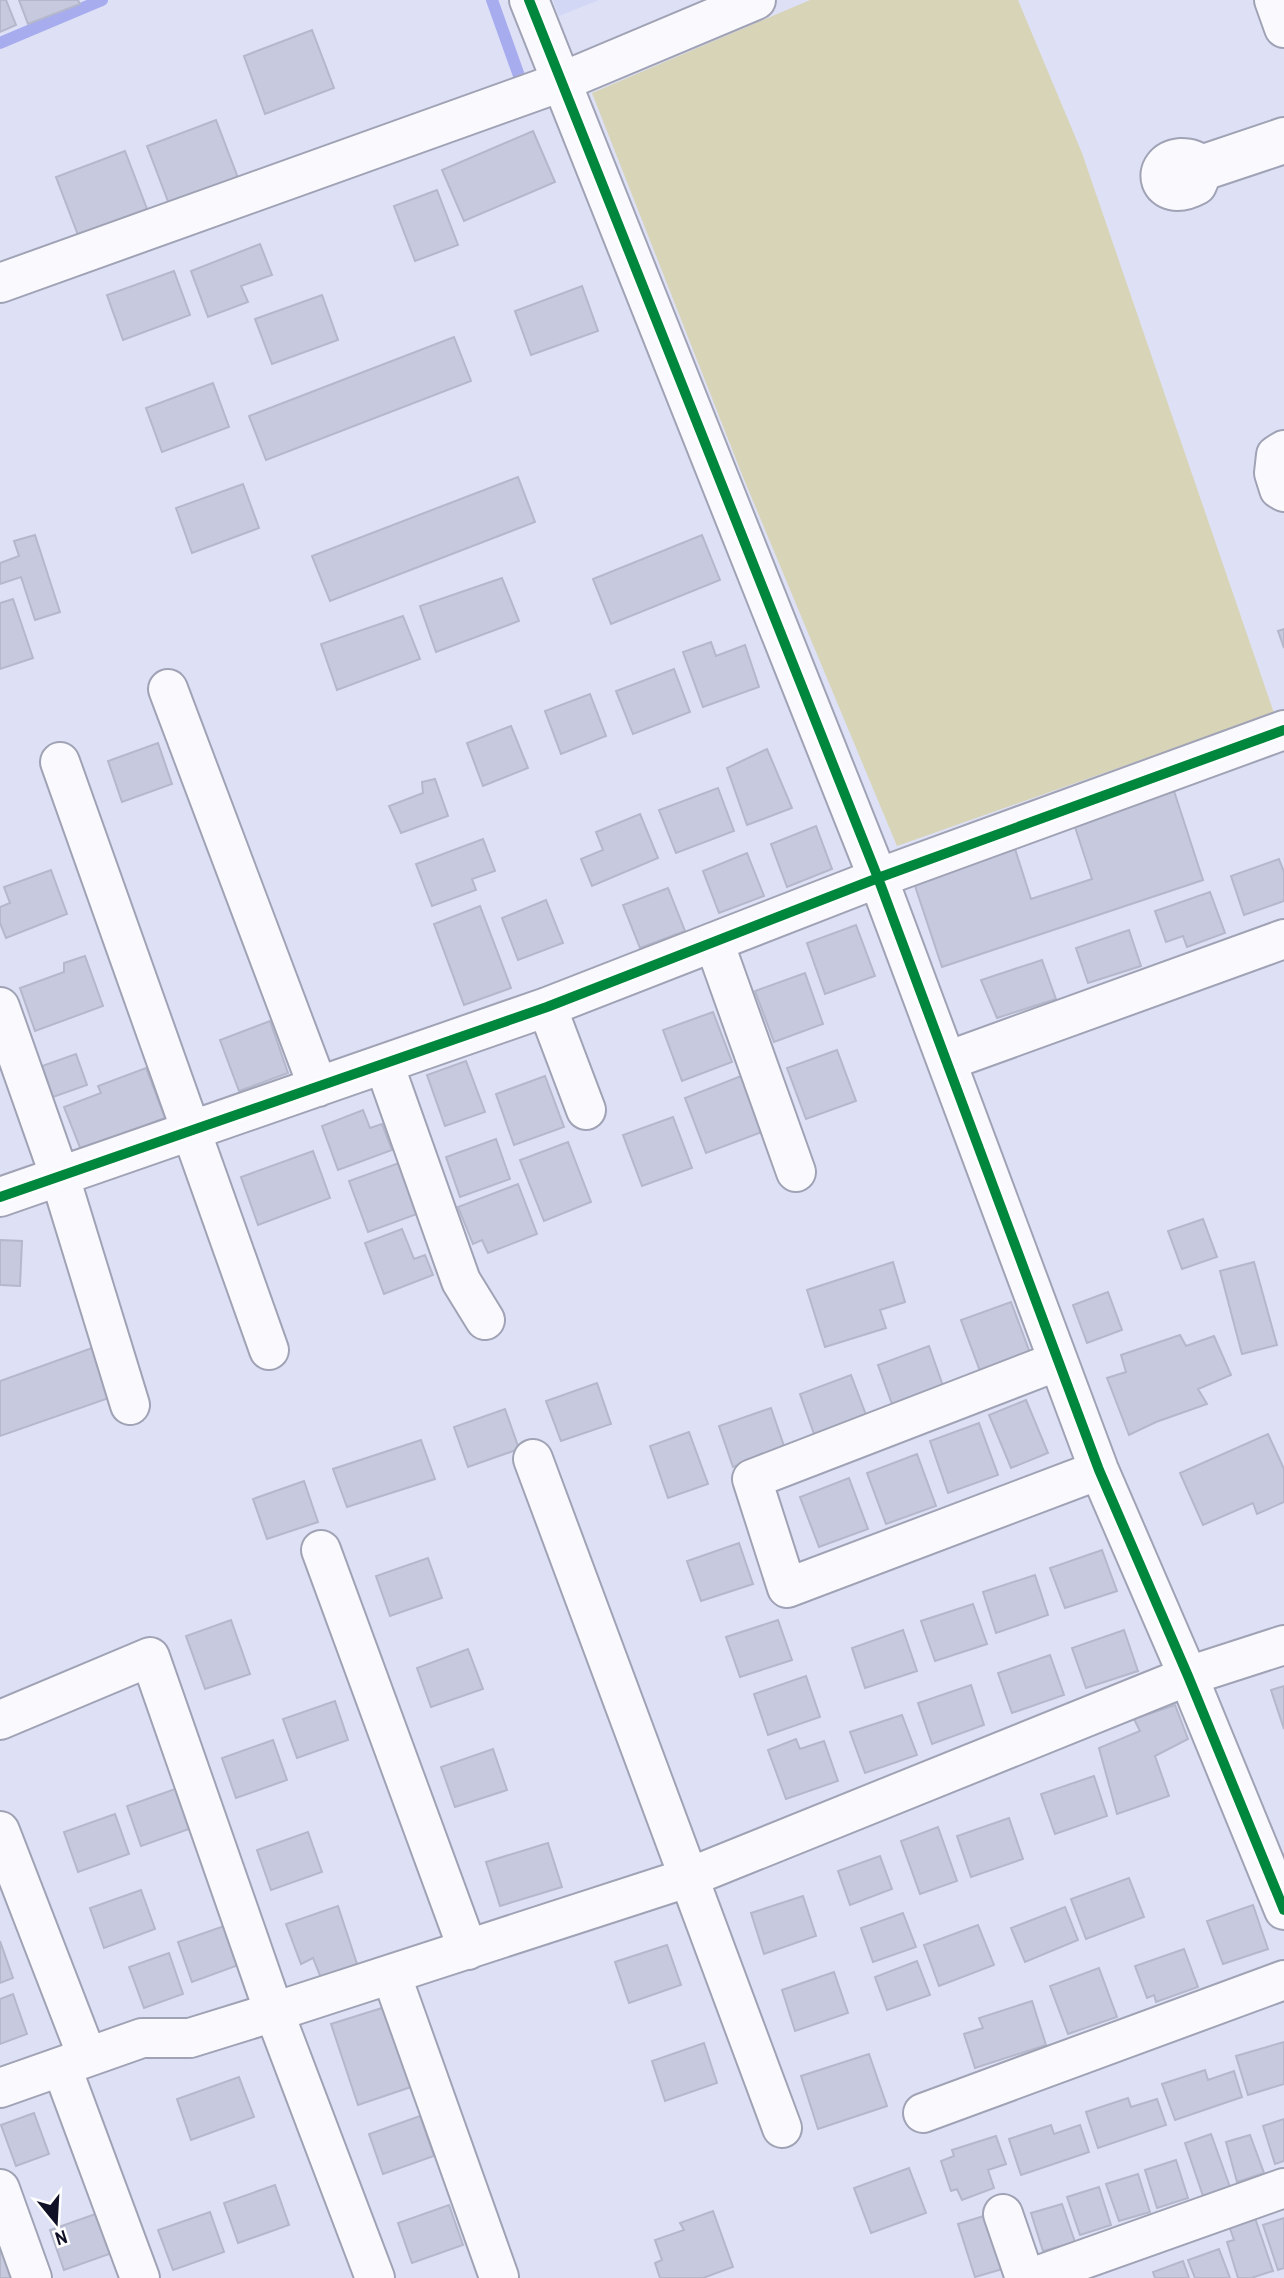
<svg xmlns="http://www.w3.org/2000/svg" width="1284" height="2278" viewBox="0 0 1284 2278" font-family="'Archivo Narrow',sans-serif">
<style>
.built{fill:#d2d7f6}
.green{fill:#d8d4b8}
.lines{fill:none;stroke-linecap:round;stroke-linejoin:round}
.stream{stroke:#a7acef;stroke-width:12}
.building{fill:#c7cadf;stroke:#b5b7cb;stroke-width:2}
.minor-casing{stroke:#a0a2b5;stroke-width:42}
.minor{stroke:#fafafe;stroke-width:38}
.cycleway-casing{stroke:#fefefe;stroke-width:15}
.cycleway{stroke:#00873e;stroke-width:10}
</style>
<rect width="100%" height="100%" fill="#dee1f5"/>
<!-- built -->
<path class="built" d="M553,0h46l-40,16z"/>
<!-- green -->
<path class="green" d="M810,0h208l64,153 192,560 -377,133 -154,-369 -151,-384z"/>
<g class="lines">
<!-- stream -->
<path class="stream" d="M492,0l31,87
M0,43l102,-43"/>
</g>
<!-- building -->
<path class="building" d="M0,0h6l10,25 -16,7z
M19,0h59l2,4 -52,20z
M312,30l22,58 -69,26 -21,-58z
M216,120l22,58 -69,26 -22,-58z
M533,131l22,51 -91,39 -22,-51z
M125,151l22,58 -69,26 -22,-58z
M437,190l21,55 -43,16 -21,-55z
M260,244l12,31 -31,11 7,16 -40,15 -17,-46z
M174,271l16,44 -67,25 -16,-45z
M582,286l16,45 -67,24 -16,-44z
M322,295l16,45 -66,24 -17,-45z
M454,337l17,44 -205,79 -17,-44z
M213,383l16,44 -67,25 -16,-44z
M518,477l17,45 -205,79 -18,-45z
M243,484l16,44 -67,25 -16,-45z
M35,535l25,77 -25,8 -14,-43 -21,7v-21l19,-7 -5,-15z
M702,535l18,45 -109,44 -18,-45z
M502,578l17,43 -83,31 -16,-46z
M13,599l20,59 -33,11v-66z
M403,616l17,43 -83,31 -16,-46z
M1284,629v19l-6,-17z
M711,642l5,14 29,-11 14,42 -56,20 -20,-55z
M674,669l16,43 -57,22 -17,-43z
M590,694l16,42 -45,18 -16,-43z
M511,726l17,42 -45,18 -16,-43z
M158,743l14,41 -50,18 -14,-41z
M767,749l25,59 -45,17 -20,-57z
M435,779l13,37 -47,17 -12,-27 34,-13 -1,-11z
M718,788l16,43 -58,22 -17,-43z
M1174,791l29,89 -261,87 -28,-84 101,-34 16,50 61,-20 -18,-55z
M640,814l18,44 -66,28 -11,-27 22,-9 -7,-18z
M816,826l16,43 -45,18 -16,-43z
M483,839l12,32 -23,8 4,11 -44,16 -16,-42z
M747,853l17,43 -45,17 -16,-42z
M1279,859l5,13v29l-40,14 -13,-39z
M51,870l16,44 -61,24 -6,-15v-16l10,-4 -6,-16z
M668,888l17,43 -45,17 -17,-43z
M1210,892l15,41 -38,14 -4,-11 -17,6 -11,-31z
M546,900l17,43 -45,17 -16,-42z
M480,906l31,82 -47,17 -30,-81z
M856,925l19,51 -50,18 -18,-51z
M1129,930l12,36 -53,17 -12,-35z
M85,956l18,50 -68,25 -15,-43 44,-16v-9z
M1042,960l14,39 -59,19 -16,-38z
M805,973l18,51 -49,18 -19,-51z
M713,1012l19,50 -50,19 -19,-51z
M270,1021l18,52 -49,18 -19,-51z
M837,1050l19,51 -50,18 -19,-51z
M76,1054l11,31 -34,12 -11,-31z
M466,1061l19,51 -40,14 -18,-51z
M146,1068l19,50 -84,32 -17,-43 37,-14 -3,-7z
M545,1076l19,51 -50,18 -18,-51z
M741,1076l21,56 -56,21 -21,-55z
M363,1110l7,18 12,-4 10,26 -54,20 -16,-44z
M673,1117l19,51 -50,18 -19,-51z
M496,1139l14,40 -50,18 -14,-40z
M568,1142l23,60 -47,19 -24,-61z
M313,1151l17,47 -72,27 -17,-48z
M399,1163l18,51 -49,18 -19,-51z
M518,1184l19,50 -49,19 -6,-13 -9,4 -15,-37z
M1203,1219l14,38 -35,12 -14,-38z
M402,1229l12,30 11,-4 8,20 -49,19 -19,-51z
M0,1240l22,1 -2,45 -20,-1z
M893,1262l12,40 -25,8 6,18 -61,19 -18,-57z
M1254,1262l23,83 -35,9 -22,-83z
M1108,1292l14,38 -35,13 -14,-38z
M1011,1302l19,51 -50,18 -19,-51z
M1180,1335l6,11 28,-10 17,39 -33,14 9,15 -51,18 -27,13 -22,-57 19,-6 -5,-17z
M929,1346l14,40 -51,18 -14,-39z
M92,1348l17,50 -109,38v-55z
M851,1375l15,40 -52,19 -14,-40z
M597,1383l14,41 -50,17 -15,-40z
M1026,1400l22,53 -37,15 -22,-53z
M771,1408l14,41 -52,18 -14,-41z
M505,1409l14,40 -51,18 -14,-40z
M979,1423l19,52 -50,18 -18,-52z
M689,1432l19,52 -40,14 -18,-52z
M1268,1434l16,35v33l-27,12 -4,-11 -50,22 -23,-52z
M421,1440l14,39 -88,28 -14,-38z
M917,1454l19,52 -50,18 -19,-51z
M849,1478l19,51 -49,18 -19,-50z
M304,1481l14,41 -51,17 -14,-40z
M739,1543l14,41 -52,17 -14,-40z
M1102,1550l15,41 -52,17 -15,-40z
M428,1558l14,40 -52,18 -14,-40z
M1035,1575l13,40 -52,18 -13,-41z
M973,1604l14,40 -52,17 -14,-40z
M231,1620l19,54 -45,15 -19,-53z
M778,1620l14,40 -52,17 -14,-40z
M903,1630l14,41 -52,17 -13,-40z
M1124,1630l14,41 -52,17 -14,-40z
M468,1649l15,40 -52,18 -14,-39z
M1050,1655l14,40 -52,18 -14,-40z
M806,1676l14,41 -52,18 -14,-41z
M971,1685l13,40 -52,19 -14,-41z
M1284,1686v43l-13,-39z
M335,1701l13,39 -51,18 -14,-39z
M1175,1705l13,34 -33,17 14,40 -52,18 -18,-66 41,-17 -6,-12z
M902,1715l15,40 -52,18 -15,-41z
M796,1739l4,10 24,-8 14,40 -52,18 -18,-49z
M273,1740l14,40 -51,18 -14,-40z
M493,1749l14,41 -52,17 -14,-40z
M1094,1776l13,40 -52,18 -14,-40z
M178,1788l14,40 -51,18 -14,-40z
M115,1814l14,40 -51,18 -14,-40z
M1009,1818l14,41 -52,18 -14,-41z
M938,1827l19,54 -37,13 -19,-53z
M308,1832l14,40 -51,18 -14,-40z
M548,1843l14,44 -62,19 -14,-44z
M880,1856l12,33 -42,16 -12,-34z
M1129,1878l15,39 -58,22 -15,-40z
M141,1890l14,39 -51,19 -14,-40z
M803,1896l13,40 -52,18 -13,-41z
M1253,1905l15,44 -45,15 -16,-43z
M338,1906l19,58 -36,14 -8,-20 -12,6 -15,-40z
M1065,1907l13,33 -53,22 -14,-34z
M903,1913l13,34 -43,15 -12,-34z
M230,1924l14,39 -52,19 -14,-40z
M978,1925l16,40 -55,21 -15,-41z
M0,1941l13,37 -13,5z
M667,1945l14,40 -52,18 -14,-41z
M1184,1949l14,38 -42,15 -2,-7 -7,3 -12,-32z
M169,1953l14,41 -39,14 -15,-41z
M917,1961l13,34 -43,15 -12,-33z
M1099,1968l18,49 -49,17 -18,-48z
M834,1972l14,41 -53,18 -13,-41z
M13,1994l14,40 -27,10v-45z
M1032,2001l14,44 -71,23 -11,-34 19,-6 -4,-10z
M385,2007l26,80 -53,18 -27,-81z
M1284,2042v42l-36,11 -12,-39z
M704,2043l13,40 -52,18 -13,-40z
M869,2054l18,52 -69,23 -17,-53z
M1205,2070l3,10 26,-9 8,26 -67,23 -13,-36z
M239,2077l15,40 -63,23 -14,-41z
M1128,2098l3,9 26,-8 9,26 -68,23 -12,-36z
M34,2113l15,41 -33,12 -15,-41z
M420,2116l14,40 -51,18 -14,-40z
M1284,2119v42l-9,3 -12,-38z
M1051,2125l3,9 26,-9 9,27 -68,23 -12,-36z
M1211,2134l19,53 -27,9 -18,-53z
M1250,2135l14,38 -27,9 -11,-40z
M996,2136l10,28 -18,6 6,18 -32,12 -5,-11 -6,2 -10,-30 13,-5 -2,-6z
M1176,2160l12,38 -31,10 -12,-38z
M909,2168l17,45 -55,20 -17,-45z
M1138,2174l12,38 -31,9 -13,-37z
M275,2185l14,40 -51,18 -14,-40z
M1099,2187l12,38 -31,10 -13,-38z
M1062,2204l13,38 -32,9 -12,-38z
M449,2205l14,40 -51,18 -14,-40z
M713,2211l20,56 -30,11h-43l-5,-15 7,-3 -7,-20 29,-10 -4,-7z
M101,2212l14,40 -51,18 -14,-40z
M210,2212l14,40 -51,18 -15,-40z
M990,2214l16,54 -31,9 -17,-53z
M1254,2215l19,56 -22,7h-13l-11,-36 7,-2 -6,-17z
M1284,2218v50l-6,2 -15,-45z
M0,2230l12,48h-12z
M1219,2249l11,29h-35l-7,-18z
M1183,2261l6,17h-34l-2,-6z"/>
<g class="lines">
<!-- minor casing -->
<g class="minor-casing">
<path id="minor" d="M529,0l349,878 221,592 89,206 96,234
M1274,0l10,28
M1284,137l-83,28c-6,-6 -12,-7 -20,-7 -34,3 -24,49 16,27l6,-14 81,-27
M0,283l561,-201 195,-82
M1284,450l-8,5 -2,18 5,16 5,3
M168,689l150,398
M60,762l209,588
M714,942l82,230
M0,1007l60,170 70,228
M547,1007l39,103
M947,1061l337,-122
M384,1064l77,217 24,39
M0,1197l547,-190 331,-129 406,-148
M1058,1361l-306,118 35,109 312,-118
M533,1459l249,669
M321,1550l147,400
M0,1720l150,-63 124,355 101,266
M0,1831l87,225
M391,1974l108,303
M62,2068l78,210
M0,2088l142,-50h48l84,-26 416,-135 498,-201 96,-31
M923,2113l361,-133
M0,2189l32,89
M1003,2214l22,64
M1031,2278l253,-90"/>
</g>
<!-- minor -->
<use href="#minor" class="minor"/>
<!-- cycleway casing -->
<g class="cycleway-casing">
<path id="cycleway" d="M529,0l349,878 221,592 89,206 96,234
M0,1197l547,-190 331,-129 406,-148"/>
</g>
<!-- cycleway -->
<use href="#cycleway" class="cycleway"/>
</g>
<!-- north arrow -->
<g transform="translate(56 2222) rotate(162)" stroke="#fefefe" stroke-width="5" paint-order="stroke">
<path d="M0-5L12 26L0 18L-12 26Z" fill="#101126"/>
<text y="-10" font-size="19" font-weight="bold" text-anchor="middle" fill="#101126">N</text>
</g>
</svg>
